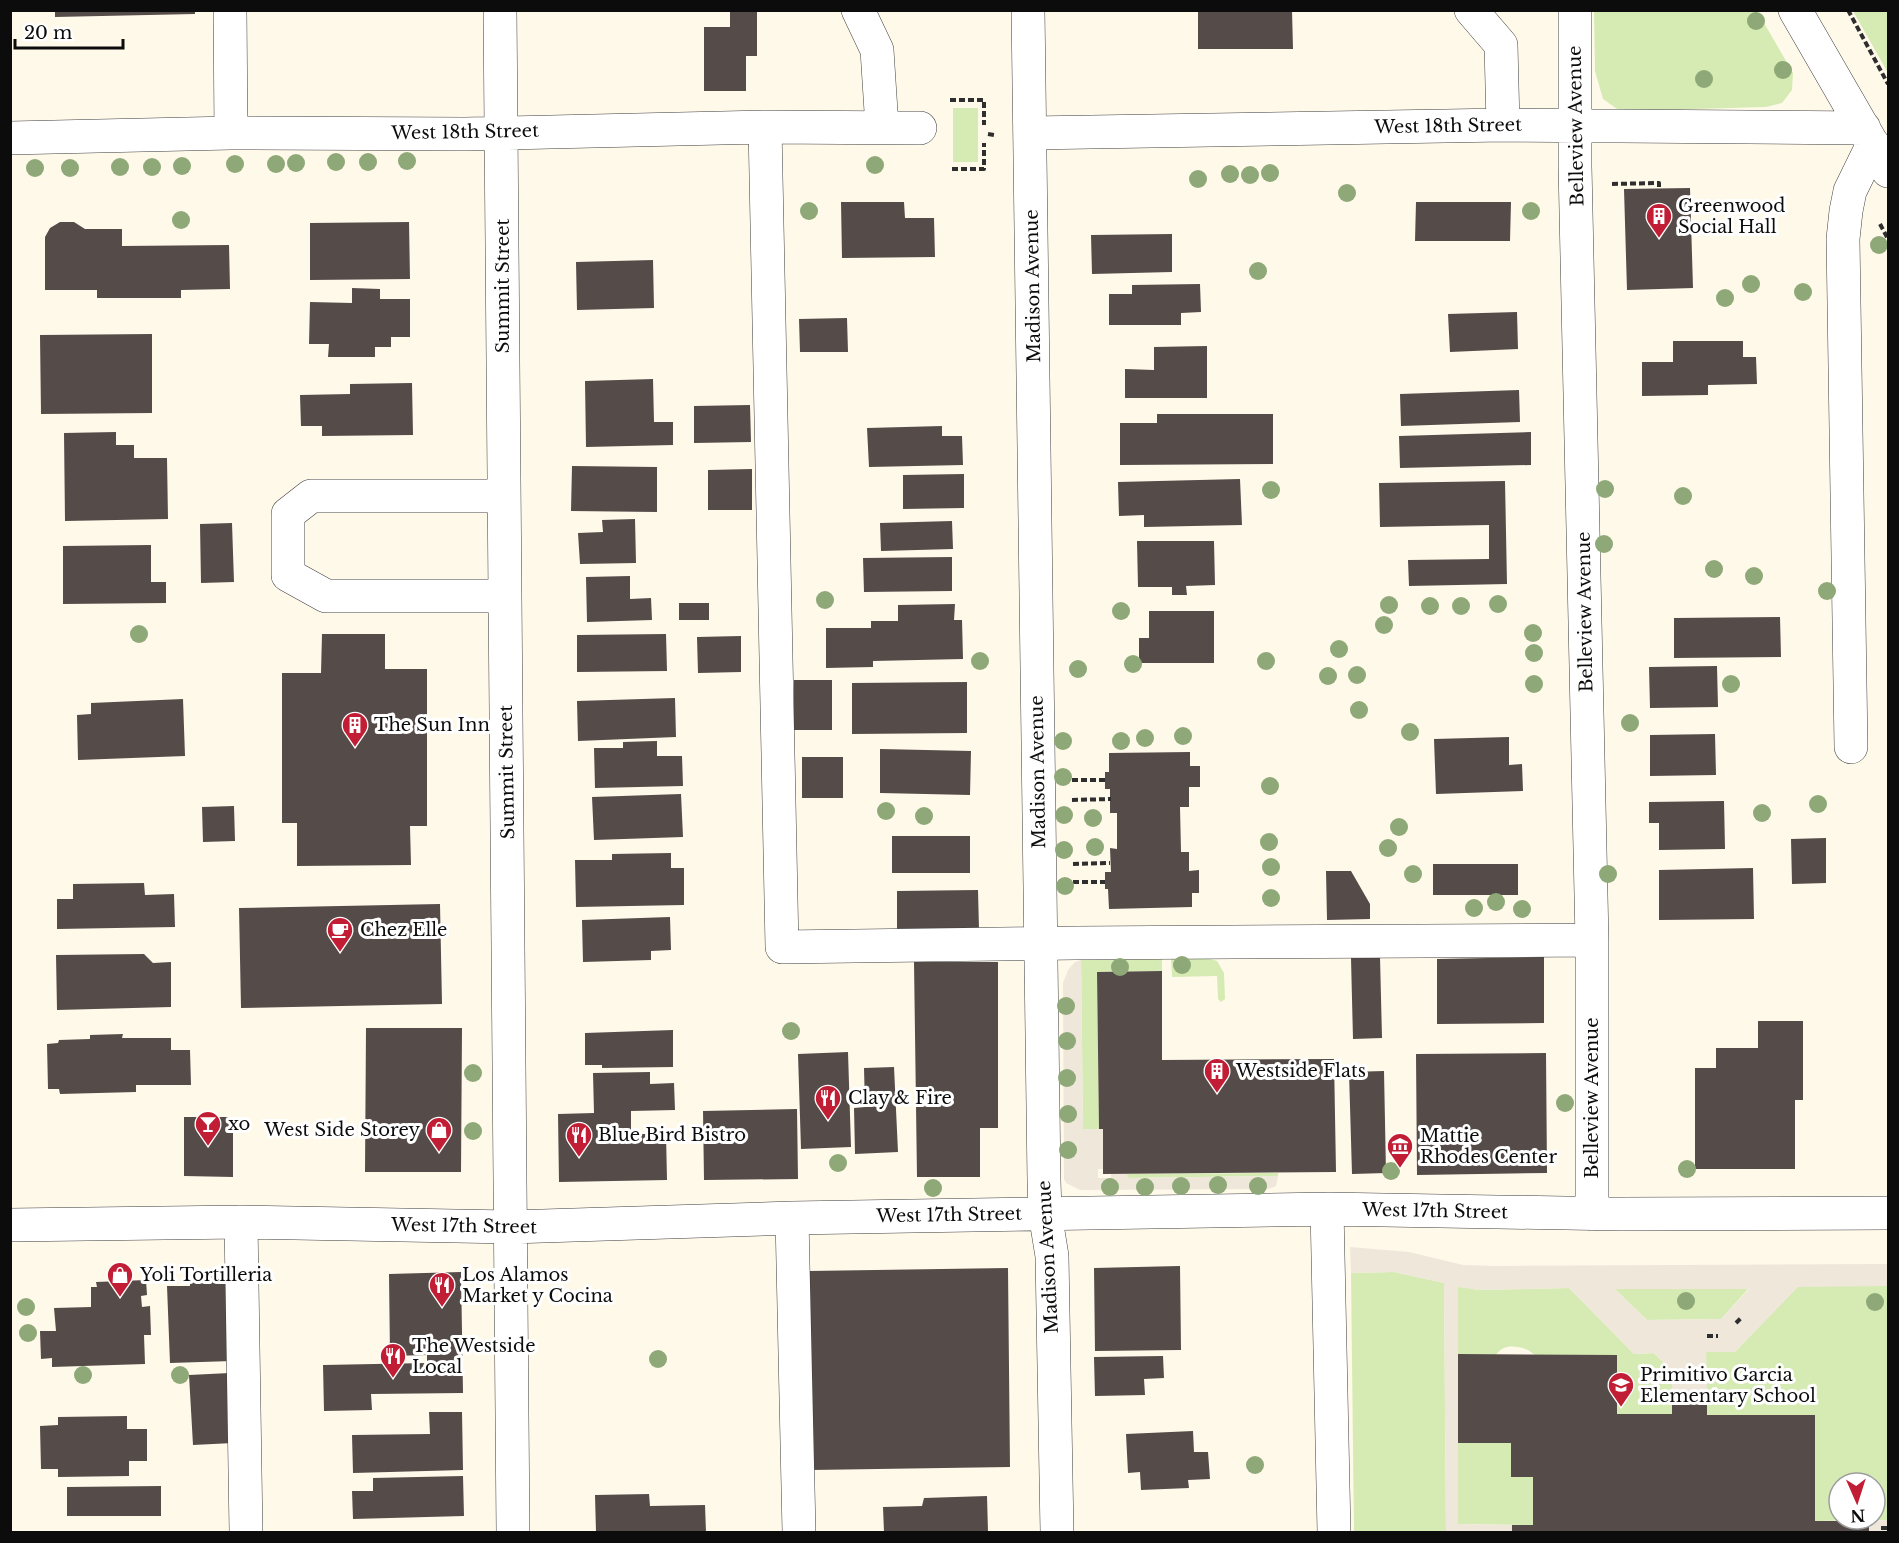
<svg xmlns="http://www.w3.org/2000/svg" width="1899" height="1543" viewBox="0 0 1899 1543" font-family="'Libre Baskerville',serif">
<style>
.green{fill:#d5ebb3;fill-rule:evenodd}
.plaza{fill:#eee7da;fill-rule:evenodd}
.building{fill:#554b48}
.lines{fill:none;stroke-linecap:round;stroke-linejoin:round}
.minor-casing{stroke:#3f3f3f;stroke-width:34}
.path{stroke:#2e2e2e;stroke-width:4;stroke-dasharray:6 3;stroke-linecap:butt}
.minor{stroke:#fff;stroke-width:33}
.tree{fill:#8ea878}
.labels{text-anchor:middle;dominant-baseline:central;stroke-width:6;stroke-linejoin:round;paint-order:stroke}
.street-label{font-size:18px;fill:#0c0c0c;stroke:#fff}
.poi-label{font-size:18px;fill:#0c0c0c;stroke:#fff;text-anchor:start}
</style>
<rect width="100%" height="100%" fill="#fff9ea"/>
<!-- green -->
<path class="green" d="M1594,11h163l36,62 -1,17 -10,13 -16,4 -146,4 -17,-12 -8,-28z
M1853,11h35v62z
M953,108h25v54h-25z
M1162,959v12l-65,1 2,157h-16l-2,-169z
M1171,959h39l7,2 7,12 1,26 -4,3 -3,-3 -1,-23 -45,1z
M1278,1173v3l-151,2v-4z
M1394,1272l50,11 2,249h-92l-3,-259z
M1458,1286l21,4 90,-2 65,66 20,-1 18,18v43h-55l-89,-64c-11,-5 -26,-6 -32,5l-38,-1z
M1798,1286h90v234l-73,1v-106h-108l-1,-63h29zM1839,1483h36v36h-36z
M1749,1288l-28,31 -74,1 -32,-31z
M1458,1443h53l22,34v48l-75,-1z"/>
<!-- plaza -->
<path class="plaza" d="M1081,960l2,169h20v40h-5v9h13v-4h16l1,4 150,-2 -2,10 -8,3 -188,1 -14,-7 -2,-4 -1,-196 5,-13 7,-8z
M1350,1247l59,5 54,13 31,1 394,-2v22l-90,1 -63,65h-29l1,40 -35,-1v-20l-18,-18 -20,1 -65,-66 -90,2 -21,-3v237l54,1v7h-66l-2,-249 -50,-11 -43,1zM1615,1289h134l-28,30 -74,1z
M1888,1520v12h-19v-11z"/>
<!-- building -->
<path class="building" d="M55,10h140v4l-140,3z
M730,10h27v46h-11v35h-42v-64h26z
M1198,10h94l1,39h-95z
M1690,188l3,100 -66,2 -3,-101z
M841,202h63l1,16h29l1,39 -93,1z
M1416,202h95l-1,39h-95z
M60,222h14l11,7h37v17l107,-1 1,44 -49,1v8h-84v-8h-52v-53l5,-9z
M409,222l1,57 -100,1v-57z
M1172,234v38l-80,2 -1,-39z
M653,260l1,48 -77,2 -1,-48z
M1200,284l1,28 -20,1v12h-72v-31h23v-9z
M352,288l28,1v10h30v38h-19v10h-16v10h-47l1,-13h-20l1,-42 42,1z
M1517,312l1,37 -68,3 -2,-38z
M847,318l1,34h-48l-1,-33z
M152,334v79l-111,1 -1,-79z
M1673,341h70v16h13l1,27 -49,1v10l-66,1v-34h31z
M1207,346v52h-82v-29l29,1v-23z
M653,379l1,43h19v23l-87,2 -1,-66z
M412,383l1,52 -91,1v-10h-21l-1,-31 50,-1v-10z
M1519,390l1,32 -119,4 -1,-32z
M750,405l1,37 -57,1v-37z
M1157,414h116v50l-153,1v-42h37z
M942,426v10h20l1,29 -94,2 -2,-39z
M116,432v13h18v13h33l1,61 -103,2 -1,-88z
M1531,432v33l-131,3 -1,-32z
M572,466l85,1v45l-86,-1z
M752,469v41h-44v-40z
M964,474v34l-61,1v-34z
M1240,479l2,46 -98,2v-12l-25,1 -1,-34z
M1505,481l2,103 -98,2 -1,-26 81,-1v-34l-109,2 -1,-44z
M635,519l1,44 -56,1 -2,-31 25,-1 -1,-12z
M952,521l1,28 -72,2 -1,-28z
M232,523l2,59 -33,1 -1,-59z
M1137,541h77l1,44 -29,1 1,9h-15v-8h-34z
M151,545v37h15v21l-103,1v-58z
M952,557v34l-88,1 -1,-34z
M630,576v23l21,-1 1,22 -65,2 -1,-45z
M679,603h30v17h-30z
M955,604l-1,16h8l1,39 -90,2v6l-47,1v-40h45v-7h27v-16z
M1149,611h65v52h-75v-25h10z
M1780,617l1,40 -107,1v-40z
M322,634h63v35h42v157h-17l1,39 -114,1v-43h-15v-150h39z
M666,634l1,37 -90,1v-37z
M741,636v36l-43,1 -1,-36z
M1717,666l1,41 -68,1 -1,-41z
M794,680h38v50h-38z
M967,682v51l-115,1v-51z
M675,698l1,39 -98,4 -1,-40z
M183,699l2,57 -107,4 -1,-45 14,-1v-11z
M1715,734l1,41 -66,1v-41z
M1509,737v28l13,-1 1,27 -87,3 -2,-55z
M657,741v15h25l1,30 -88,2 -1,-40h29v-6z
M880,749l91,2 -1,44 -90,-2z
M1190,752v14h10v21h-11v20h-9l1,45h8v19l10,-1v23h-7v14l-83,2 -1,-20h-3v-17h6l-1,-24 7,1v-36h-7v-24h-5v-17h4v-19z
M802,757h41v41h-41z
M681,794l2,43 -89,3 -2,-43z
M1724,801l1,48 -66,1v-27h-10v-21z
M234,806l1,35 -32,1 -1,-35z
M892,836h78v37h-78z
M1826,838v45l-34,1 -1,-45z
M671,853v15h13v37l-108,2 -1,-47h37v-6z
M1433,864h85v31h-85z
M1753,868l1,51 -95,1v-50z
M1326,871h25l19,33v15l-43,1z
M144,883l1,12 29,-1 1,33 -118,2v-30h16v-15z
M978,890l1,39 -82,1v-39z
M440,904l2,100 -201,4 -2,-100z
M670,917l1,33 -20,1v9l-68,2 -1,-42z
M144,954l9,9 18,-1v45l-114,3 -1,-55z
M1380,957l2,81 -29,1 -2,-81z
M1544,957v66l-107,1v-65z
M914,962h84v166h-18v49h-63z
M1162,971v89l172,-1 2,113 -233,2v-45h-4l-2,-157z
M1758,1021h45v79h-8v69h-100v-101h21v-20h42z
M366,1028h96l-1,144h-96z
M673,1030v37l-71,1v-3h-17v-32z
M123,1034l-1,4h49v12h19l1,35h-55v7l-76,2 -1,-5h-11l-1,-45 11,-1 1,-3 31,-1v-4z
M848,1052l3,95 -50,2 -3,-95z
M1546,1053l1,120 -130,2 -1,-121z
M894,1067l4,85 -43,2 -1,-46 11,-1 -1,-39z
M1384,1071l2,102 -34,1 -3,-102z
M650,1072v12l24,-1 1,27 -44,1v23h35l1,46 -108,2 -1,-68 36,-1 -1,-40z
M797,1109l1,70 -94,1 -1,-69z
M184,1117h49v60l-49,-1z
M1180,1266l1,84 -86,1 -1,-83z
M1008,1268l2,199 -199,3 -2,-199z
M229,1272l3,89 -62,2 -3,-77h23v-13z
M461,1272l2,121 -92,1 1,16 -48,1 -1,-46 104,-2v-8l-37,1 -1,-82z
M146,1280l1,15 -6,1 1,11 8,-1 1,29h-7l1,29 -93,3v-9l-11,1 -1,-28h16l-2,-23 37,-1v-20h6l-1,-5z
M1458,1354l159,1v59h55v-23l35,1v23h108v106h54v11h-357v-7h21v-48h-22v-34h-53z
M1163,1356l1,22 -20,1 1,16 -50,1 -1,-39z
M230,1373l3,70 -40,2 -4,-70z
M429,1412h33l1,58 -110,3 -1,-38 78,-1z
M127,1416v13h20v32h-18v15l-71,1v-8h-17l-1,-43 18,-1v-8z
M1193,1431l1,21h14l2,27 -22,1 1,8 -48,2 -1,-18 -12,1 -2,-39z
M463,1476l1,40 -111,3 -1,-28h21v-13z
M161,1486v30h-94v-29z
M649,1494l1,12 55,-1 1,27h-110l-1,-37z
M987,1496l1,36h-104l-1,-25 39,-1 2,-8z"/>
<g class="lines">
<!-- minor casing -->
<g class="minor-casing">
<path id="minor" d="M230,10l1,123
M500,10l13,1522
M858,10l19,40 5,77
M1028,10l16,1170 1,33 7,43 5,276
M1471,10l30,35 2,80
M1575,10v156l17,774v274
M1795,10l93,161
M765,127l17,820 293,-4 517,-3
M1031,133l472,-8 361,3
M10,138l221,-5 234,1 300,-7 155,1
M504,496h-193l-23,18v61l38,21h179
M1851,747l-8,-508 3,-28 4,-20 23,-47
M1327,1209l7,323
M792,1218l7,314
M241,1222l5,310
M10,1225l231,-3 270,5 281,-9 535,-9 294,5 267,-1"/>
</g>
<!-- path -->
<path class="path" d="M1848,10l40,74
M950,100h34v25
M988,134l6,1
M952,169h32v-26
M1612,184l47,-1v6
M1880,224l8,15
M1072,780h33
M1072,800l39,-1
M1073,864l37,-1
M1073,882h32
M1736,1323l6,-6
M1707,1336h11
M1881,1528h7"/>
<!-- minor -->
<use href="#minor" class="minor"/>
</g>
<!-- trees -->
<g class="tree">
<circle cx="1756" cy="21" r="9"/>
<circle cx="1783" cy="70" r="9"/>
<circle cx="1704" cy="79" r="9"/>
<circle cx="407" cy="161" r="9"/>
<circle cx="336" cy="162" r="9"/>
<circle cx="368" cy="162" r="9"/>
<circle cx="296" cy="163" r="9"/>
<circle cx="235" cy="164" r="9"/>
<circle cx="276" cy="164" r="9"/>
<circle cx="875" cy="165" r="9"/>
<circle cx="182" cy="166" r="9"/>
<circle cx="120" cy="167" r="9"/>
<circle cx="152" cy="167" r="9"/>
<circle cx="35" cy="168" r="9"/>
<circle cx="70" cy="168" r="9"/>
<circle cx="1270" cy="173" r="9"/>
<circle cx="1230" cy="174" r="9"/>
<circle cx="1250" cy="175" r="9"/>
<circle cx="1198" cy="179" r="9"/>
<circle cx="1347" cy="193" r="9"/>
<circle cx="809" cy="211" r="9"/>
<circle cx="1531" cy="211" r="9"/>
<circle cx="181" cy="220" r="9"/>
<circle cx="1879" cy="245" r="9"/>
<circle cx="1258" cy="271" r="9"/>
<circle cx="1751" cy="284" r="9"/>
<circle cx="1803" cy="292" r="9"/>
<circle cx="1725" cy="298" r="9"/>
<circle cx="1605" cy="489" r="9"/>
<circle cx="1271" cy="490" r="9"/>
<circle cx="1683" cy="496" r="9"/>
<circle cx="1604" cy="544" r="9"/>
<circle cx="1714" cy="569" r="9"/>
<circle cx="1754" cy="576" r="9"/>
<circle cx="1827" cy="591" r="9"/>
<circle cx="825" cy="600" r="9"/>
<circle cx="1498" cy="604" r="9"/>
<circle cx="1389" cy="605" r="9"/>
<circle cx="1430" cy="606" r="9"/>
<circle cx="1461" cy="606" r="9"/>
<circle cx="1121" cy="611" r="9"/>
<circle cx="1384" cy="625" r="9"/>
<circle cx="1533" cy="633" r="9"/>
<circle cx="139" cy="634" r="9"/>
<circle cx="1339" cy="649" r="9"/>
<circle cx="1534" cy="653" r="9"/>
<circle cx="980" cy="661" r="9"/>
<circle cx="1266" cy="661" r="9"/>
<circle cx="1133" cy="664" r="9"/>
<circle cx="1078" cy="669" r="9"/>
<circle cx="1357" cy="675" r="9"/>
<circle cx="1328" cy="676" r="9"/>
<circle cx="1534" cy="684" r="9"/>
<circle cx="1731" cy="684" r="9"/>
<circle cx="1359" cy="710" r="9"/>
<circle cx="1630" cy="723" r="9"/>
<circle cx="1410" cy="732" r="9"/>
<circle cx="1183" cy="736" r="9"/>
<circle cx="1145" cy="738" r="9"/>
<circle cx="1063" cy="741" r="9"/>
<circle cx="1121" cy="741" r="9"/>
<circle cx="1063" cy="777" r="9"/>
<circle cx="1270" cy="786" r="9"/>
<circle cx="1818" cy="804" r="9"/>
<circle cx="886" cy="811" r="9"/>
<circle cx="1762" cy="813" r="9"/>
<circle cx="1064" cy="815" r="9"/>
<circle cx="924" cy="816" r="9"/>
<circle cx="1093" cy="818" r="9"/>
<circle cx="1399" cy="827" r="9"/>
<circle cx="1269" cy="842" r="9"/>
<circle cx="1095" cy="847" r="9"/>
<circle cx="1388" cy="848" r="9"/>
<circle cx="1064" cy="850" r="9"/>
<circle cx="1271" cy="867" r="9"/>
<circle cx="1413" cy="874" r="9"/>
<circle cx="1608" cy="874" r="9"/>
<circle cx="1065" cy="886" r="9"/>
<circle cx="1271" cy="898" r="9"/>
<circle cx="1496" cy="902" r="9"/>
<circle cx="1474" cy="908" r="9"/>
<circle cx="1522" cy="909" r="9"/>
<circle cx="1182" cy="965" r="9"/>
<circle cx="1120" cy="967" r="9"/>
<circle cx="1066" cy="1006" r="9"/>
<circle cx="791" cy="1031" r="9"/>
<circle cx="1067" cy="1041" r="9"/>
<circle cx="473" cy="1073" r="9"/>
<circle cx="1067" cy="1078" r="9"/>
<circle cx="1565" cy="1103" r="9"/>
<circle cx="1068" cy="1114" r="9"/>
<circle cx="473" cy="1131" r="9"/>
<circle cx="1068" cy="1150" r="9"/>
<circle cx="838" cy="1163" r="9"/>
<circle cx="1687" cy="1169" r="9"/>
<circle cx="1391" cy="1171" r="9"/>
<circle cx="1218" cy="1185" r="9"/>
<circle cx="1181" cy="1186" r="9"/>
<circle cx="1258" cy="1186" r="9"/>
<circle cx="1110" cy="1187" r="9"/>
<circle cx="1145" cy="1187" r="9"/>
<circle cx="933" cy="1188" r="9"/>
<circle cx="1686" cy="1301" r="9"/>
<circle cx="1875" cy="1302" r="9"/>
<circle cx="26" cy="1307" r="9"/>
<circle cx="28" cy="1333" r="9"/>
<circle cx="658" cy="1359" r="9"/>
<circle cx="83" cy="1375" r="9"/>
<circle cx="180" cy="1375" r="9"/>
<circle cx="1255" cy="1465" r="9"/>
</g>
<!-- icons -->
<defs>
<g id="building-pin" transform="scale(1.35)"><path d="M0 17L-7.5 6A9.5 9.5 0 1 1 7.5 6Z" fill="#c11e36" stroke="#fff"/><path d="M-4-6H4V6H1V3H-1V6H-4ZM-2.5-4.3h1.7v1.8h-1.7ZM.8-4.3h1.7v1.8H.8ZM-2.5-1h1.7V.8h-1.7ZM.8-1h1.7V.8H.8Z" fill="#fff"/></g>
<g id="cafe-pin" transform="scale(1.35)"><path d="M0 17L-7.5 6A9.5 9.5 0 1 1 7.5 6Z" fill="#c11e36" stroke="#fff"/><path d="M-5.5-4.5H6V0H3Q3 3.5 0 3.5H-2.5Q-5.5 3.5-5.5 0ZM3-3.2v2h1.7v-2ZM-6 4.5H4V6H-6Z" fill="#fff"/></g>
<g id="restaurant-pin" transform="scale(1.35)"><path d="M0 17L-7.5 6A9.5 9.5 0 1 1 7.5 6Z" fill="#c11e36" stroke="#fff"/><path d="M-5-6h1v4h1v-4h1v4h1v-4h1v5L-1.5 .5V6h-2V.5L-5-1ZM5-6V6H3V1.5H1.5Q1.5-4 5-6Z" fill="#fff"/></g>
<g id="bar-pin" transform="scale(1.35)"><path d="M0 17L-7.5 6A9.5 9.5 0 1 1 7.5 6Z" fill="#c11e36" stroke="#fff"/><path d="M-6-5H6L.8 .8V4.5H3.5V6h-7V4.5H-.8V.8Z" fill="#fff"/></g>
<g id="shop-pin" transform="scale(1.35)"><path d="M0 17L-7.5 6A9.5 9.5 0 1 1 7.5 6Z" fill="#c11e36" stroke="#fff"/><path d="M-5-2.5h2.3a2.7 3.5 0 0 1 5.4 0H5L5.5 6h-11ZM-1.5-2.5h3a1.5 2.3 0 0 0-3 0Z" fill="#fff"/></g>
<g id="museum-pin" transform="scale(1.35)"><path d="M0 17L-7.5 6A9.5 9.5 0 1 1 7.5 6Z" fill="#c11e36" stroke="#fff"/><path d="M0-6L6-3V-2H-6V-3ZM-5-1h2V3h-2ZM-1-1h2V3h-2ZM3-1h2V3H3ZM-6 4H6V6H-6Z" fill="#fff"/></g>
<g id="school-pin" transform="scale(1.35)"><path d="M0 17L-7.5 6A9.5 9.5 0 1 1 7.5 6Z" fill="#c11e36" stroke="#fff"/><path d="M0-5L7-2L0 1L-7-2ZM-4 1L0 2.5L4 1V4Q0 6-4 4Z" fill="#fff"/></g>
</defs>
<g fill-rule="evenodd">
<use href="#building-pin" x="1659" y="216"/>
<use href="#building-pin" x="355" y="725"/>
<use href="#cafe-pin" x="340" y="930"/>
<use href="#building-pin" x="1217" y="1071"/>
<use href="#restaurant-pin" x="828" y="1098"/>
<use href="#bar-pin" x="208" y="1124"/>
<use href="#shop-pin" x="439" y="1130"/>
<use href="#restaurant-pin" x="579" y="1135"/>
<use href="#museum-pin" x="1400" y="1146"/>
<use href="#shop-pin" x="120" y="1275"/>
<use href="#restaurant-pin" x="442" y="1285"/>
<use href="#restaurant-pin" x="393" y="1356"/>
<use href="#school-pin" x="1621" y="1385"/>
</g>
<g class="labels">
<!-- street labels -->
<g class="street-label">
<text transform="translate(1448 126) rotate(-1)">West 18th Street</text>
<text transform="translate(1576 126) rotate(-91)">Belleview Avenue</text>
<text transform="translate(465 132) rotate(-1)">West 18th Street</text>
<text transform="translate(503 286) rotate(-90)">Summit Street</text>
<text transform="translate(1033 286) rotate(-91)">Madison Avenue</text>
<text transform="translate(1585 612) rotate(-91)">Belleview Avenue</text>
<text transform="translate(507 772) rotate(-91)">Summit Street</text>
<text transform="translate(1038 772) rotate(-91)">Madison Avenue</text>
<text transform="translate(1592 1098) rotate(-90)">Belleview Avenue</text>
<text transform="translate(1435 1211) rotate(1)">West 17th Street</text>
<text transform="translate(949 1215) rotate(-1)">West 17th Street</text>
<text transform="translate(464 1226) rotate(1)">West 17th Street</text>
<text transform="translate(1048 1257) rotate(-93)">Madison Avenue</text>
</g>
<!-- poi labels -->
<g class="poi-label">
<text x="1678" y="206">Greenwood<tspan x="1678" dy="21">Social Hall</tspan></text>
<text x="374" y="725">The Sun Inn</text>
<text x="360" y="930">Chez Elle</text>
<text x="1236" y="1071">Westside Flats</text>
<text x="848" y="1098">Clay &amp; Fire</text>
<text x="228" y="1124">xo</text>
<text x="420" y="1130" text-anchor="end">West Side Storey</text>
<text x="598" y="1135">Blue Bird Bistro</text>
<text x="1420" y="1136">Mattie<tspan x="1420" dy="21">Rhodes Center</tspan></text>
<text x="140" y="1275">Yoli Tortilleria</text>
<text x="462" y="1275">Los Alamos<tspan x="462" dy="21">Market y Cocina</tspan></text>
<text x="412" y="1346">The Westside<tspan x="412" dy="21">Local</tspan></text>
<text x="1640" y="1375">Primitivo Garcia<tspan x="1640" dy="21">Elementary School</tspan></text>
</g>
</g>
<!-- border -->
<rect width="1899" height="1543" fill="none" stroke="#0c0c0c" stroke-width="24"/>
<!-- north arrow -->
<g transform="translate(1857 1501) rotate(177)"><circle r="28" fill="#ffffff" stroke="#9e9e9e" stroke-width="1.5"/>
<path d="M0-4.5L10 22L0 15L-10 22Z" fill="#c11e36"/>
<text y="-9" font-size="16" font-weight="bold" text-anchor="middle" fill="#0c0c0c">N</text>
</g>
<!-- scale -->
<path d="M15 39v9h108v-9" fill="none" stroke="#0c0c0c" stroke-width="3"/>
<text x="24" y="39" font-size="18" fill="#0c0c0c" stroke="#ffffff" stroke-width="4.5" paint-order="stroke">20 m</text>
</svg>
